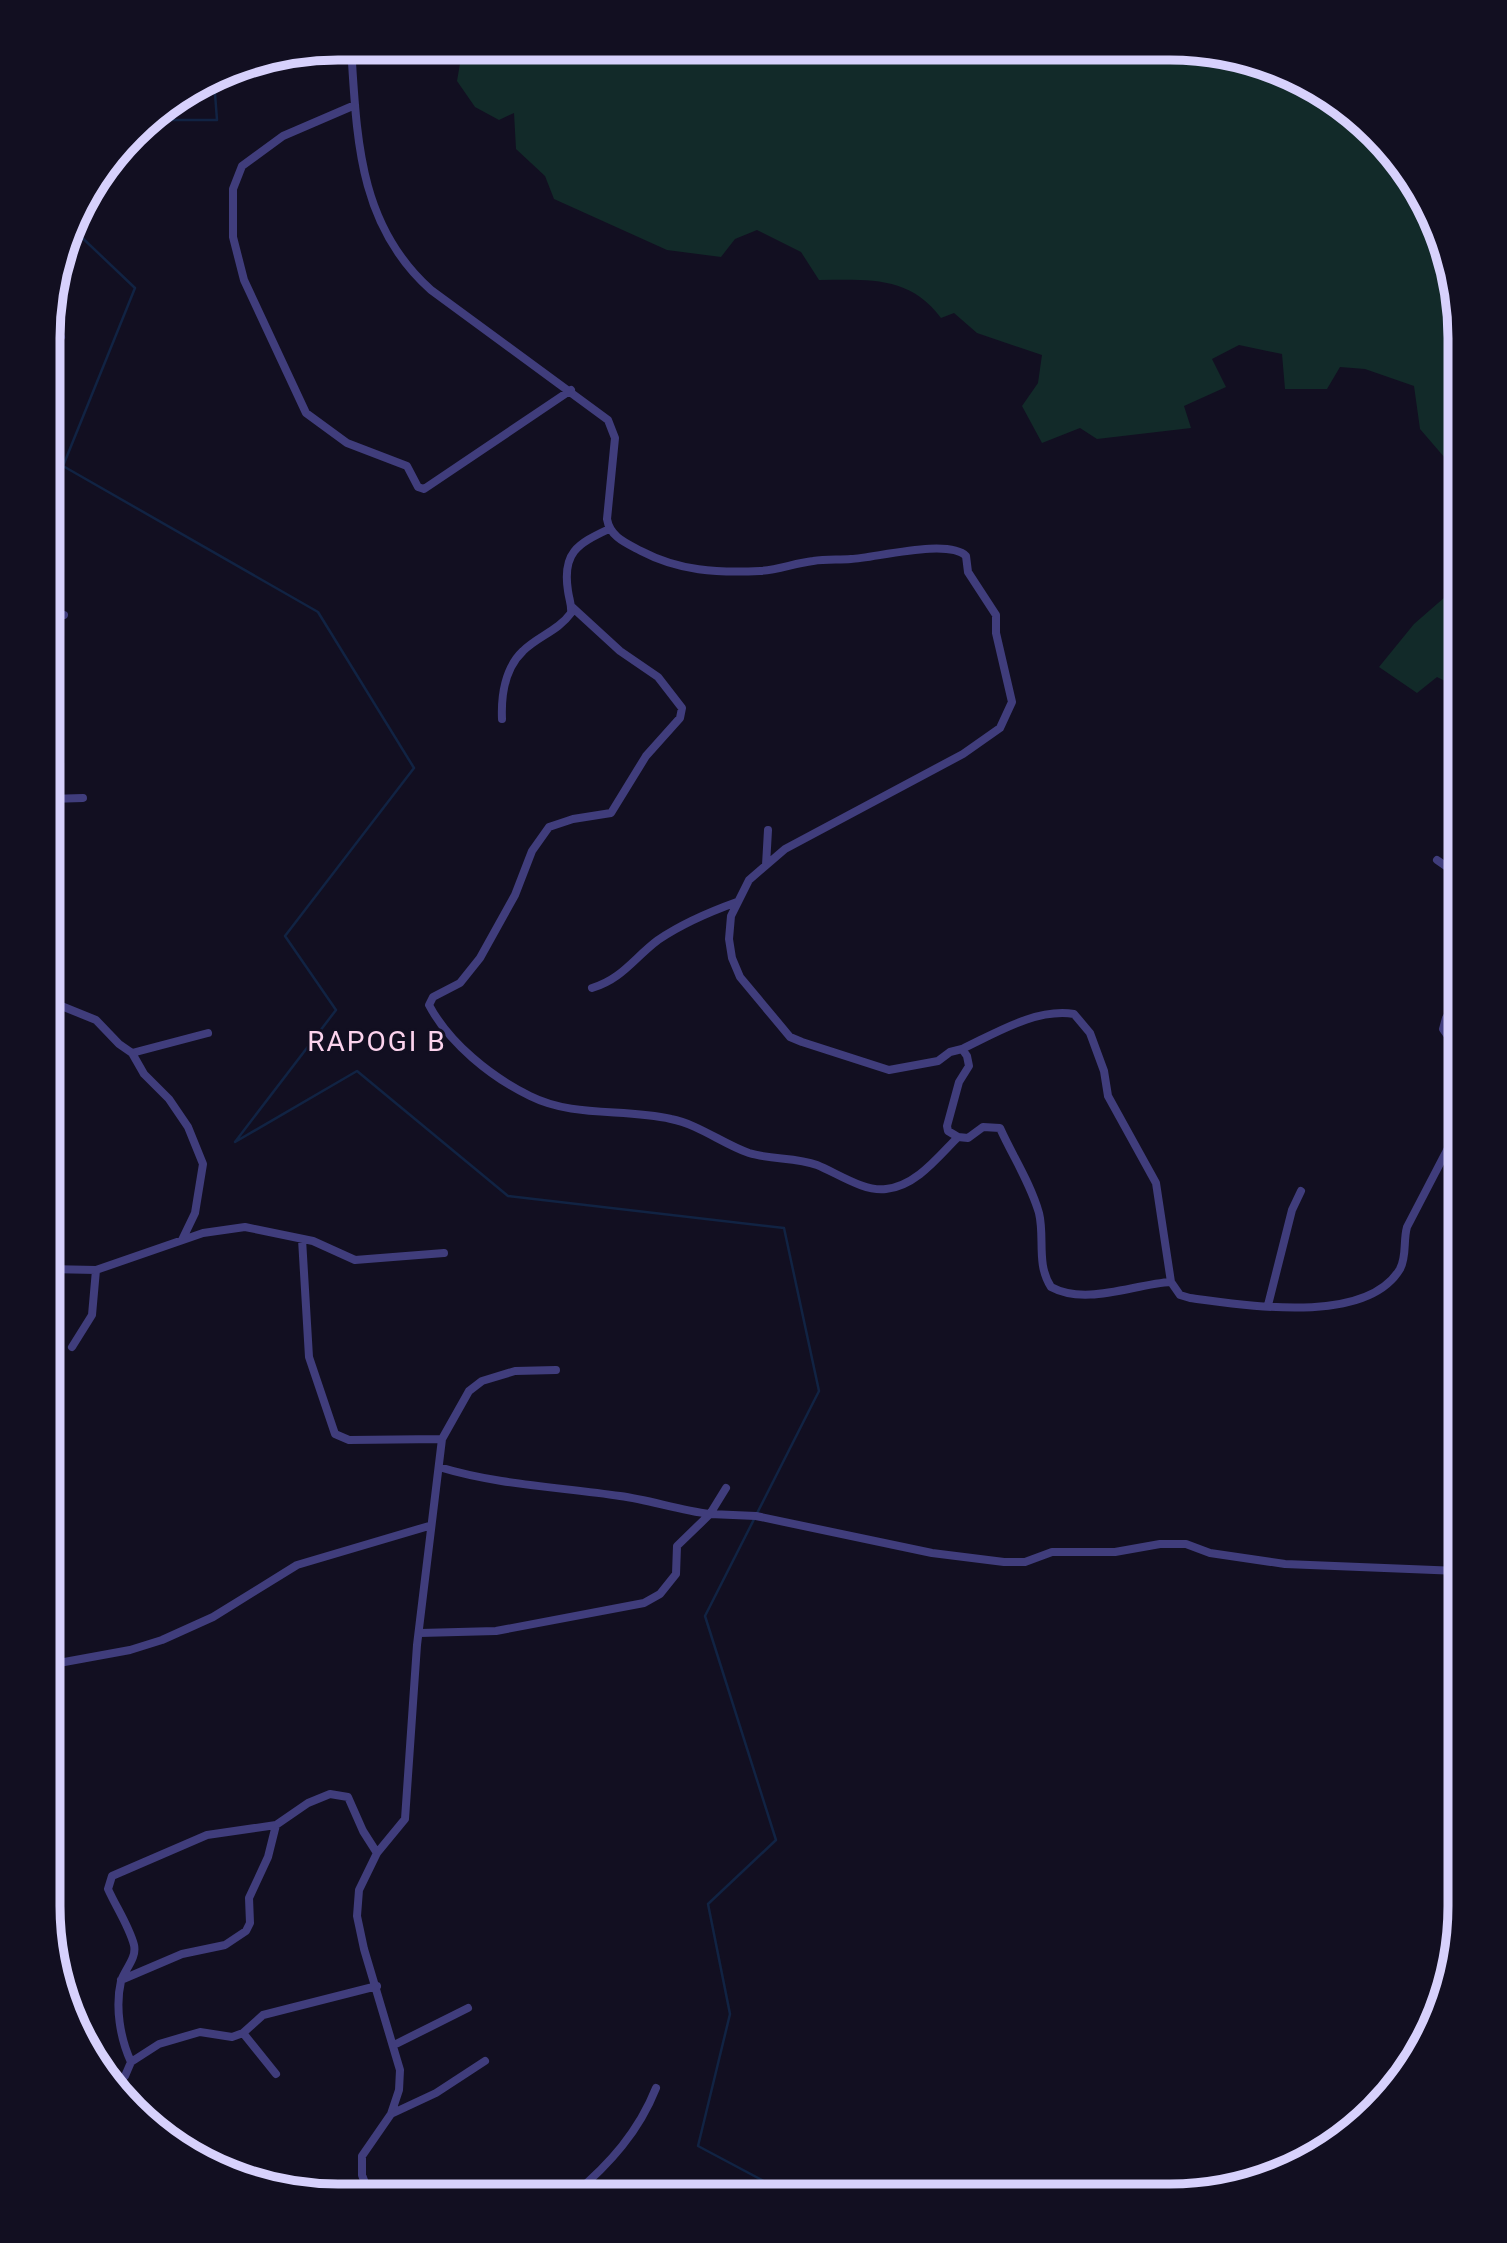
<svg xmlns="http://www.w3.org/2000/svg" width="1507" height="2243" viewBox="0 0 1507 2243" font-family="Roboto,sans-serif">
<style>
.green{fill:#122a29}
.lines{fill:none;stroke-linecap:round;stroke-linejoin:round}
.stream{stroke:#112343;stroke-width:2.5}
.minor{stroke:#403d7c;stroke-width:8}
.labels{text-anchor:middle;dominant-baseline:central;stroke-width:6;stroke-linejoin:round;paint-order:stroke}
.quarter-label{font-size:28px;letter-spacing:2px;fill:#fcd3ed;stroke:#120f21}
.rim{fill:none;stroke:#d7d1fc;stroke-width:9}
</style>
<rect width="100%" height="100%" fill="#120f21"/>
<!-- green -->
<path class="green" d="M460,48l748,2 72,19 66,38 54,53 38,66 22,111v130l-9,-2 -31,-36 -6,-43 -49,-17 -25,-2 -13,22h-42l-3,-35 -43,-9 -27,14 14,28 -42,19 7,22 -94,11 -17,-11 -38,15 -20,-37 16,-23 4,-28 -65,-22 -23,-20 -13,5c-32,-43 -73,-38 -122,-38l-18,-28 -44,-22 -22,9 -14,18 -54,-7 -113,-51 -9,-23 -29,-27 -2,-36 -15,7 -24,-13 -18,-26 5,-29z
M1445,597h15v150l-11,-7 -5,-25 5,-32 -12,-6 -20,16 -38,-26 35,-43z"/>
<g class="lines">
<!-- stream -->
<path class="stream" d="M145,120h72l-3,-40
M73,229l62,59 -72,178 255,146 96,156 -129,168 51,74 -101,132 122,-71 151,125 276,32 35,163 -114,225 71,224 -68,64 22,110 -32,132 92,49"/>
<!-- minor -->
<path class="minor" d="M351,47c6,91 7,178 80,243l177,130 7,18 -8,81c3,18 19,24 34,32 38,20 76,22 119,20 18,-1 35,-8 53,-10 13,-2 25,-1 38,-2 24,-1 97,-21 115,-3l2,16 28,43v18l16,69 -12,26 -37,26 -178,95 -36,31 -18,36 -2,23 3,19 8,19 50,60 12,5 87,28 49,-9 12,-9 12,-3 5,7 2,10 -10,16 -12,44 1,5 10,6 10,1 15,-11 17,1c13,29 30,54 39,85 6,25 -3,51 12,74 35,19 83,-3 120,-5
M355,105l-72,31 -41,30 -9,23v48l11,43 62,133 41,30 60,23 11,21 6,2 147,-99
M50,326l8,5 3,6
M572,607l48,44 38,26 24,31 -2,10 -34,38 -35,57 -38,6 -24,8 -17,24 -17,44 -35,63 -20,25 -27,14 -4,8c20,38 62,72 101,91 44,22 94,12 141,23 27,5 52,25 78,34 22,7 47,4 68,12 20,8 47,27 69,24 30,-3 52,-32 72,-52
M49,613l15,2
M502,719c-1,-23 3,-51 21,-68 15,-15 35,-20 48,-38 1,-8 -2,-14 -3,-22 -6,-38 9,-47 41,-62
M49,799l34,-1
M1437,860l23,16
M766,865l2,-35
M592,988c30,-9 42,-30 66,-48 25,-17 51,-28 79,-38
M49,1001l47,19 23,24 13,9 12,21 25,25 19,28 15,37 -8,49 -13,27
M962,1049c34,-16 74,-41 112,-35l16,19 14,38 4,25 48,87 15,99 9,13 10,3c55,7 176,28 210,-29 7,-13 3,-28 7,-42l52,-100
M1459,1052l-16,-23 3,-11 13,-21
M132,1053l76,-20
M302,1239l7,118 26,77 14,6 93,-1
M48,1269l48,1 107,-37 42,-6 68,14 42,19 89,-7
M1268,1305l24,-95 9,-19
M72,1347l20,-32 4,-45
M439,1467c59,18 120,20 181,29 30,4 58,14 90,18l16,-26
M420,1633l76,-2 148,-28 16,-9 16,-20 1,-28 33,-32 46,2 176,37 72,9h21l27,-10h63l45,-8h26l24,9 75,11 174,7
M48,1665l82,-15 32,-10 51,-23 84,-52 132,-39
M121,1980l61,-26 43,-9 21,-14 4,-8 -1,-25 19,-41 8,-32
M243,2033l33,41
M394,2045l74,-37
M131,2062c-11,-24 -16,-55 -10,-81 4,-12 16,-23 13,-36 -5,-19 -18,-38 -26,-56l4,-13 95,-41 69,-10 32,-22 22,-9 18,3 15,34 14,22
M113,2088l12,-12 6,-14 28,-18 41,-12 32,5 11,-4 20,-18 114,-29
M391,2114l45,-21 49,-32
M369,2194l-7,-19v-19l29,-42 8,-24 1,-20 -36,-121 -7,-33 2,-26 18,-37 28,-34 12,-174 25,-206 27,-48 13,-10 33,-10 41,-1
M574,2194c36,-30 65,-63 82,-106"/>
</g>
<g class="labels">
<!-- quarter labels -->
<g class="quarter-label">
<text x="377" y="1041">RAPOGI B</text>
</g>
</g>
<!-- crop -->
<path d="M0 0H1507V2243H0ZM338 60H1170A278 278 0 0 1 1448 338V1906A278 278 0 0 1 1170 2184H338A278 278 0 0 1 60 1906V338A278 278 0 0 1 338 60Z" fill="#120f21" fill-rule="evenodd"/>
<path class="rim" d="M338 60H1170A278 278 0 0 1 1448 338V1906A278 278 0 0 1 1170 2184H338A278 278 0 0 1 60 1906V338A278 278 0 0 1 338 60Z"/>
</svg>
